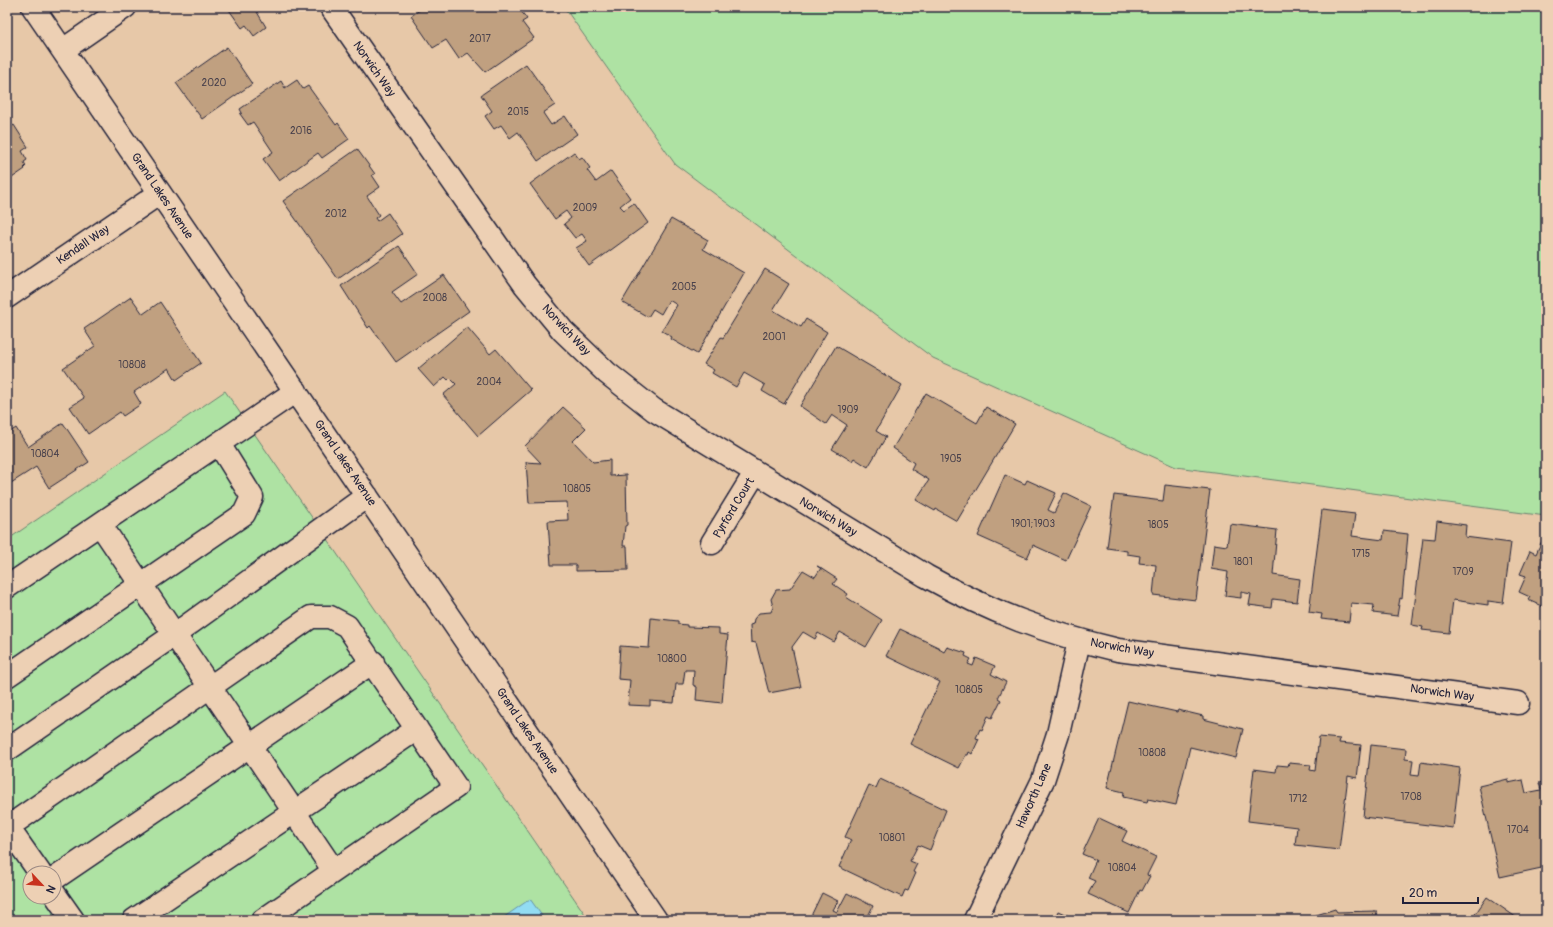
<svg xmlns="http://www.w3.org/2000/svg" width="1553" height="927" viewBox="0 0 1553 927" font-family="Pangolin,sans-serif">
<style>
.green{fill:#aee2a3;stroke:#68826f;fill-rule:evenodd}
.water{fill:#92dcf3;stroke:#6592a9}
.building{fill:#c0a080;stroke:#22223b}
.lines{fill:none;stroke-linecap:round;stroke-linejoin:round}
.minor-casing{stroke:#22223b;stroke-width:25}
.minor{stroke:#edd0b4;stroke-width:22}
.labels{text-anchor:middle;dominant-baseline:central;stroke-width:3.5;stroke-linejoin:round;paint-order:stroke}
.number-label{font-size:10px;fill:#4a424c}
.street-label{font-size:12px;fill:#22223b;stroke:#edd0b4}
</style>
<rect width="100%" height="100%" fill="#e7c8a8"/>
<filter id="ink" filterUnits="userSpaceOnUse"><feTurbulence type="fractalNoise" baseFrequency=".025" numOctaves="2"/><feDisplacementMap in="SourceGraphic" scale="8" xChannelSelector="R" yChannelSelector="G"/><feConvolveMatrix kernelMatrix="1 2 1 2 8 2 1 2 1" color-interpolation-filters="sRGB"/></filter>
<g filter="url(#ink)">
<!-- green -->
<path class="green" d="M564,7h982v509l-370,-49 -243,-109 -258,-194z
M225,391l364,529h-582v-380zM30,873h24v24h-24z"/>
<!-- water -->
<path class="water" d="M530,899l15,21h-45z"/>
<!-- building -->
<path class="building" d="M227,7h27l12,20 -12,9 -8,-11 -4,3z
M424,7h94l9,12 -5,3 12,16 -49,34 -17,-19 -9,6 -13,-19 -13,8 -22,-32z
M227,47l25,37 -50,35 -26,-36z
M526,64l29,41 -12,8 8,12 14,-9 12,18 -39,27 -20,-29 -8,6 -9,-13 -7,4 -9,-13 7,-5 -11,-16z
M297,80l6,9 5,-3 28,39 2,-2 11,16 -27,19 -4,-5 -39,28 -16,-22 10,-7 -20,-30 -5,3 -8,-11 2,-1 -2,-4 41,-28 4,7z
M14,125l14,22 -6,4 5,9 -3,2 2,4 -2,2 1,1 -16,11 -2,-4v-47z
M357,149l18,25 -3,1 8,12 -13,9 12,19 -4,3 2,3 11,-8 14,21 -64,45 -55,-78z
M574,152l5,7 3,-2 8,11 -3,2 9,12 15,-11 19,27 -10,8 4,4 10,-7 14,20 -59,43 -13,-18 11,-7 -5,-7 -7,4 -11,-14 7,-6 -5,-7 -11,8 -25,-35z
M671,219l37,21 -5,9 41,24 -47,81 -26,-15 1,-2 -10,-6 15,-26 -8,-5 -8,14 -8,-5 -5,8 -26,-15z
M399,246l19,28 -26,18 9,12 43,-29 25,36 -73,51 -26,-36 -2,2 -27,-42z
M765,269l24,15 -16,26 28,17 5,-8 21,13 -43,72 -22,-13 3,-6 -21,-12 -8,14 -24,-14 2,-3 -10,-6 17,-27 2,1z
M131,297l12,17 17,-12 41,61 -25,17 -7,-12 -35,24 7,12 -18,12 -3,-4 -32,22 -18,-27 14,-9 -21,-30 32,-22 -11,-17z
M467,327l23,27 6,-5 35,41 -53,46 -35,-41 13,-11 -6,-6 -2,2 -3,-3 -11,10 -16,-18z
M836,346l66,39 -26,46 10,6 -18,30 -14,-9 -2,3 -20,-12 15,-24 -15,-10 -6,9 -26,-18z
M926,393l51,30 9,-16 29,17 -58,97 -21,-12 -1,2 -19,-11 13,-20 -18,-11 3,-6 -21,-15z
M563,407l23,21 -13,13 20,21 17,-2v16l16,-1 1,50 -2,1 -2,20h4l1,24 -52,1v-6h-25l-3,-44 20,-1 -1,-18 -38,1 -3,-41 15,1 -16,-17z
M63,423l26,39 -40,26 -13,-21 -25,16 -4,-5v-44l9,-6 12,19z
M1005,475l20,9 2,-4 29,13 -8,17 6,3 10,-20 27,13 -25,54 -33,-15 -6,13 -49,-22z
M1165,485l45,5 -14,110 -43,-5 3,-30 -17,-2 1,-7 -13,-2v-3l-20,-3 7,-53 49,6z
M1322,510l33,4 -3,22 31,4 1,-9 24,3 -6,65 -2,-1 -3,18 -24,-3 1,-8 -23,-2 -2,19 -28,-3 1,-5 -13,-2z
M1437,521l29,4 -1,12 46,6 -8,60 -15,-2v4l-35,-5 -4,33 -27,-3 1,-3 -11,-2 11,-87 12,1z
M1230,524l47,6 -4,45 27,4 -3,23 -24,-3 -1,9 -23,-3 2,-11 -10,-2v6l-16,-2 3,-24 -17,-3 3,-25 13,2z
M1544,536l2,1v71l-18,-8 2,-3 -11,-5 7,-16 -6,-2 10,-23 6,3z
M817,566l20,13 -4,5 15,10 -2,3 36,23 -16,27 -26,-15 -6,10 -16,-9 -3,6 -12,-7 -11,15 9,40 -32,6 -13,-50 -5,-1 -1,-17 3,-1 1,-5 5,-6 12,-1 2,-5 -2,-8 5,-9 14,-1 13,-19 12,7 6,-9z
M651,618l27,3v3l9,1v2l32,1v6l9,1 -6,68 -26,-3 1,-13 -4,-2 1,-15h-9l-2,14h-7l-2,19 -24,-2v5l-22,-1 2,-25 -12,-1 2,-33 29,2z
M900,629l40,19 -1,1 5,3 3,-5 19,6 -1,3 6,3 -3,5 5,2 3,-8 19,8 -4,8 15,8 -8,16 3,2 -9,18 -4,-2 -6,14 -2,-1 -4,9 3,1 -7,15 -3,-2 -1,3h-2l-7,13 -49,-24 30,-62 -54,-26z
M1128,701l49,11 1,-2 25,6v3l40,10 -7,29 -46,-11 -14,58 -28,-6 -1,3 -24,-5 1,-5 -17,-4z
M1319,737l21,2 -1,4 22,2 -4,33 -9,-2 -9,74 -44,-5 2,-18 -49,-6 6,-52 22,3 1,-7 11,1 1,-3 22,2 -1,5 5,1z
M1371,745l35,4 -1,10 8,1 -2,15 8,1 2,-14 39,6 -7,60 -90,-11z
M880,779l66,31 -16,40 -12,-5 -8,16 7,3 -4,8 3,1 -8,18 -3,-1 -3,7 -63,-30 12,-27 -6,-3 24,-52 7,3z
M1508,779v4l15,-3 3,13 15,-3 -2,-7 7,-2v86l-46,10 -21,-91z
M1099,818l28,13 -5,10 34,16 -9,18 3,1 -8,15 -2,-1 -11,23 -41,-19 7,-13 -7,-3 8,-18 -14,-6z
M822,893l16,8 -5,9 4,2 10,-19 26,13 -7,14h-57z
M1487,897l30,21 -2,2h-44z
M1335,909l2,3 40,-1v9h-76z
M1058,911l20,9h-24z"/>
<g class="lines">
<!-- minor casing -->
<g class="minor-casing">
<path id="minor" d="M33,7l623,913
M331,7l194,278 38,46 44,42 47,37 272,166c65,36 120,57 192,74l400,53
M63,50l62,-43
M7,297l153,-104
M296,391l-196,133 234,347
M712,543l43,-70
M7,587l93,-63
M7,676l237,-162 8,-17 -33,-53
M7,750l167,-115 193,-139
M7,826l33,47
M8,827l303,-210h19l17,9 109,161 -193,133
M54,879l319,-217
M54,893l19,27
M134,920l283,-191
M975,920l68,-140 15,-46 21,-93"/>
</g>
<!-- minor -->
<use href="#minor" class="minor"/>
</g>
</g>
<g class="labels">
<!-- number labels -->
<g class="number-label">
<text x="480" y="39">2017</text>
<text x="214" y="83">2020</text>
<text x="518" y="112">2015</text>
<text x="301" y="131">2016</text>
<text x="585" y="208">2009</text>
<text x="336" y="214">2012</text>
<text x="684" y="287">2005</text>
<text x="435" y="298">2008</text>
<text x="774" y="337">2001</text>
<text x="132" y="365">10808</text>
<text x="489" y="382">2004</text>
<text x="848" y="410">1909</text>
<text x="45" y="454">10804</text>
<text x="951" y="459">1905</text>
<text x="577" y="489">10805</text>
<text x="1033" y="524">1901;1903</text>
<text x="1158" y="525">1805</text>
<text x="1361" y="554">1715</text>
<text x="1243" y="562">1801</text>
<text x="1463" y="572">1709</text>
<text x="672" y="659">10800</text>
<text x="969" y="690">10805</text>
<text x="1152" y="753">10808</text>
<text x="1411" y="797">1708</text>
<text x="1298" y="799">1712</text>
<text x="1518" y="830">1704</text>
<text x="892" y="838">10801</text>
<text x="1122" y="868">10804</text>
</g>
<!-- street labels -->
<g class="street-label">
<text transform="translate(374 69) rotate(55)">Norwich Way</text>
<text transform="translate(162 196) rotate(56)">Grand Lakes Avenue</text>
<text transform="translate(83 245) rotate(-34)">Kendall Way</text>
<text transform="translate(566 330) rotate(47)">Norwich Way</text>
<text transform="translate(345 463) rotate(56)">Grand Lakes Avenue</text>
<text transform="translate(734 508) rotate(-59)">Pyrford Court</text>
<text transform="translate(828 517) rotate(31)">Norwich Way</text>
<text transform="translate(1122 648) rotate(10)">Norwich Way</text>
<text transform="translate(1442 693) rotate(8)">Norwich Way</text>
<text transform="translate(527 731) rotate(56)">Grand Lakes Avenue</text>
<text transform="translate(1034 796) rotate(-66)">Haworth Lane</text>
</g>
</g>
<!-- margin -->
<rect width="1553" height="927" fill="none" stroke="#edd0b4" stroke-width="24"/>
<rect x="12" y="12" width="1529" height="903" fill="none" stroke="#22223b" stroke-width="1.5" filter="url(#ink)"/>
<!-- north arrow -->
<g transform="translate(42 885) rotate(116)"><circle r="19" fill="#edd0b4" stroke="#9c8a84"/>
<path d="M0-3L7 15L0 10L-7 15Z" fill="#c8321e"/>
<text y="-6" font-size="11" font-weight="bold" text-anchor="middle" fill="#22223b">N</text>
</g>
<!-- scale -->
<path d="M1403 897v6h75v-6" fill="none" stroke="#22223b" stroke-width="2"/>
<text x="1409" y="897" font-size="12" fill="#22223b" stroke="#edd0b4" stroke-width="3" paint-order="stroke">20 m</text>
</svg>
